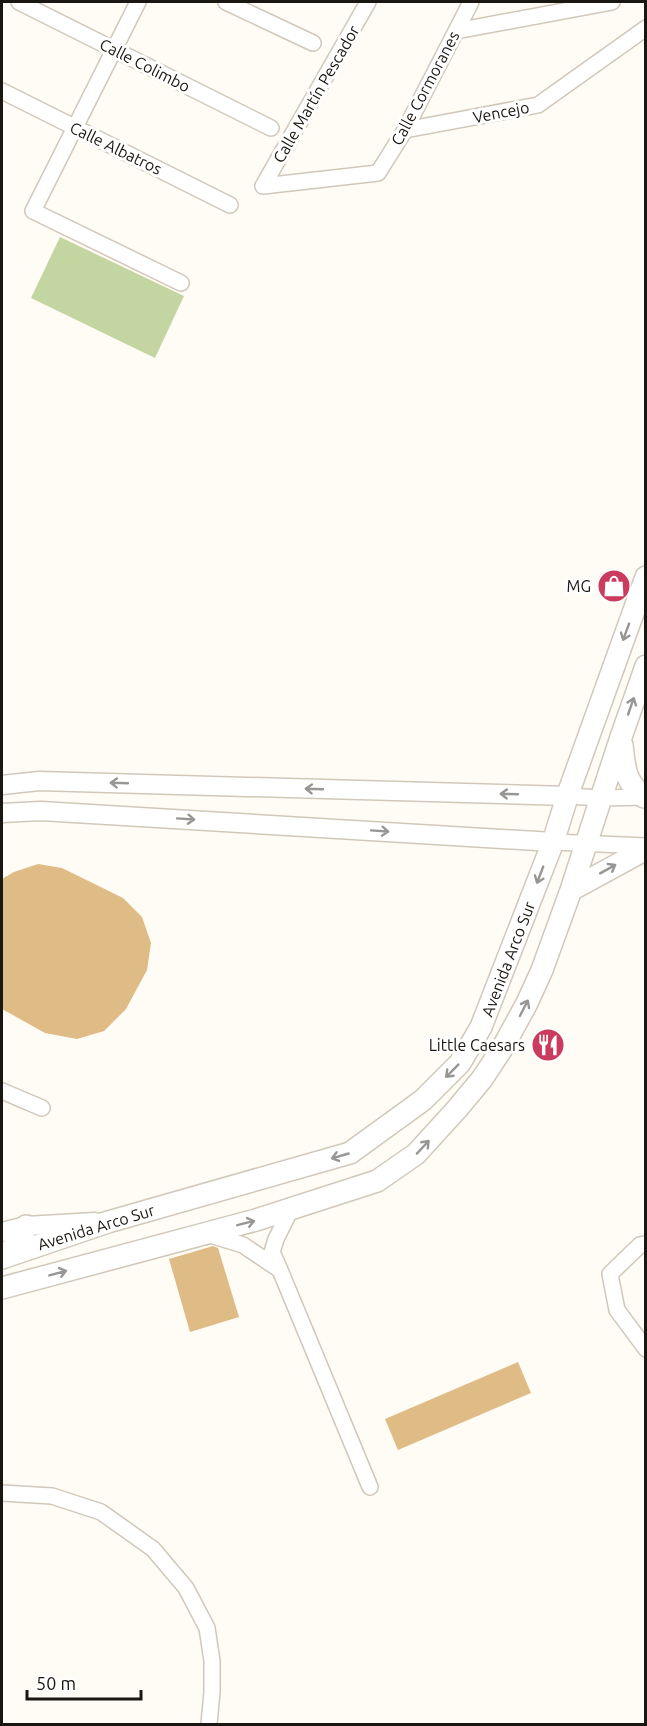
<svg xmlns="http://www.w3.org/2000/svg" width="647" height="1726" viewBox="0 0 647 1726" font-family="Ubuntu,sans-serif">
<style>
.green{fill:#c3d6a1}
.building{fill:#dfbb85}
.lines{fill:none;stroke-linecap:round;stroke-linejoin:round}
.minor-casing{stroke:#d1c8ba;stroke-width:18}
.tertiary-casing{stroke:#d1c8ba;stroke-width:21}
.secondary-casing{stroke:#d1c8ba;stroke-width:24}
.minor{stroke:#fff;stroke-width:15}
.tertiary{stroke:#fff;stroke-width:18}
.secondary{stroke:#fff;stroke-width:21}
.oneway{stroke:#989694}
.labels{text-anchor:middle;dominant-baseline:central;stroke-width:6;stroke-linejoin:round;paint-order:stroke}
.street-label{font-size:16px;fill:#1a1611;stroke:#fff}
.poi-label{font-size:16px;fill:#1a1611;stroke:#fff;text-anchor:end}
</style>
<rect width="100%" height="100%" fill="#fffbf5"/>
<!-- green -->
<path class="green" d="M60,237l124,59 -29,62 -124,-60z"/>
<!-- building -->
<path class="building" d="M38,864l24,4 61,30 19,19 9,26 -4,27 -21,39 -22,22 -27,8 -32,-6 -43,-24v-130l12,-7z
M213,1246l5,2 21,69 -49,15 -21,-73z
M518,1362l13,31 -133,57 -13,-31z"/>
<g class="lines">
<!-- minor casing -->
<g class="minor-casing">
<path id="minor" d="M19,2l252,126
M138,2l-105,209 148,72
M226,2l87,41
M456,31l156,-29
M2,91l228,114
M405,130l133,-25 108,-77
M263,186l115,-13 27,-43 66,-128
M263,186l105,-184
M568,796l32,2 46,-1
M553,842l93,4
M2,1091l40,17
M207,1234l36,11 37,25 -8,-18 4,-13 15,-30
M646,1244l-6,1 -30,29 7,36 29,39
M280,1270l90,217
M2,1493l50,3 49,16 52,37 33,39 21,40 5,33v31l-3,32"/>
</g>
<!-- tertiary casing -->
<g class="tertiary-casing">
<path id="tertiary" d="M2,785l37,-4 529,15
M2,813l39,-2 512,31
M2,1232l24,-6 69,-4"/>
</g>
<!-- secondary casing -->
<g class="secondary-casing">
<path id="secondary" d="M622,745c3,24 2,35 22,52
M571,890l75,-41
M6,1254l14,-13 6,-15
M2,1258l106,-36 242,-69 73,-53 37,-37 21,-36 72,-185 16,-51 77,-214
M2,1288l254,-68 121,-39 39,-27 41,-45 25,-30 21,-32 24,-44 15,-33 29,-80 50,-153 25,-71"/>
</g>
<!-- minor -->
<use href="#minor" class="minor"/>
<!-- tertiary -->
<use href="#tertiary" class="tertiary"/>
<!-- secondary -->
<use href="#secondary" class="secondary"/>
</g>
<!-- one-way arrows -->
<defs><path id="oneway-shaft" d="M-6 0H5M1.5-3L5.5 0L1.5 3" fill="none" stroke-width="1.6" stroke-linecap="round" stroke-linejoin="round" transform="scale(1.5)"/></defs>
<g class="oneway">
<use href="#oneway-shaft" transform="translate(626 632) rotate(110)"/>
<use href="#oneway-shaft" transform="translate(631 706) rotate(-71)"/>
<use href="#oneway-shaft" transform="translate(119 783) rotate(-178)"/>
<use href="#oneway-shaft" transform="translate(314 789) rotate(-178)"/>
<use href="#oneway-shaft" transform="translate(509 794) rotate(-178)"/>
<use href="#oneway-shaft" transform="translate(186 819) rotate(4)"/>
<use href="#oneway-shaft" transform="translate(380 831) rotate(4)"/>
<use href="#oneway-shaft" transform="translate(608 869) rotate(-29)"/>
<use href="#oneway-shaft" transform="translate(540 875) rotate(111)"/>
<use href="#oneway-shaft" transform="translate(524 1008) rotate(-63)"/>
<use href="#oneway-shaft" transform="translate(452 1071) rotate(135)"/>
<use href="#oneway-shaft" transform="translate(423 1147) rotate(-47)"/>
<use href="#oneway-shaft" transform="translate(340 1156) rotate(164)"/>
<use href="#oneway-shaft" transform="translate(246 1223) rotate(-14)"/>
<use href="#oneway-shaft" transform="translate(58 1273) rotate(-15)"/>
</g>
<!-- icons -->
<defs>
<g id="shop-disc" transform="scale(1.725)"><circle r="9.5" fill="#ca3b5d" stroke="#fff"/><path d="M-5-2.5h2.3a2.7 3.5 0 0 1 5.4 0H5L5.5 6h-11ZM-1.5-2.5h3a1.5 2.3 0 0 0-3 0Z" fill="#fff"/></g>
<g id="restaurant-disc" transform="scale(1.725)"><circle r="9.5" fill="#ca3b5d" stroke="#fff"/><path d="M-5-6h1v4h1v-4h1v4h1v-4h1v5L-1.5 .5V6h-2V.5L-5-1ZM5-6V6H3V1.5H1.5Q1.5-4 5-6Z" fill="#fff"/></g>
</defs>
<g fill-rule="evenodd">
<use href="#shop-disc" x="614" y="586"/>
<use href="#restaurant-disc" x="548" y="1045"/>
</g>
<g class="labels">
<!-- street labels -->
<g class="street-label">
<text transform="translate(145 65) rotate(27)">Calle Colimbo</text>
<text transform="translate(425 88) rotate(-62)">Calle Cormoranes</text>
<text transform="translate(316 94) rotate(-60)">Calle Martín Pescador</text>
<text transform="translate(501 112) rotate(-11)">Vencejo</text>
<text transform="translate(116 148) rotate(26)">Calle Albatros</text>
<text transform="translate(508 959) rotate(-69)">Avenida Arco Sur</text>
<text transform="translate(96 1227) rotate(-17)">Avenida Arco Sur</text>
</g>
<!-- poi labels -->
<g class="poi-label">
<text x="591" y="586">MG</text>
<text x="525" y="1045">Little Caesars</text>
</g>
</g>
<!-- border -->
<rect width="647" height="1726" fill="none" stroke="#1a1611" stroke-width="6"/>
<!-- scale -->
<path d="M27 1690v9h114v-9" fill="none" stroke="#1a1611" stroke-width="3"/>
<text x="36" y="1690" font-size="18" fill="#1a1611" stroke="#ffffff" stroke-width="4.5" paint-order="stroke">50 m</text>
</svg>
